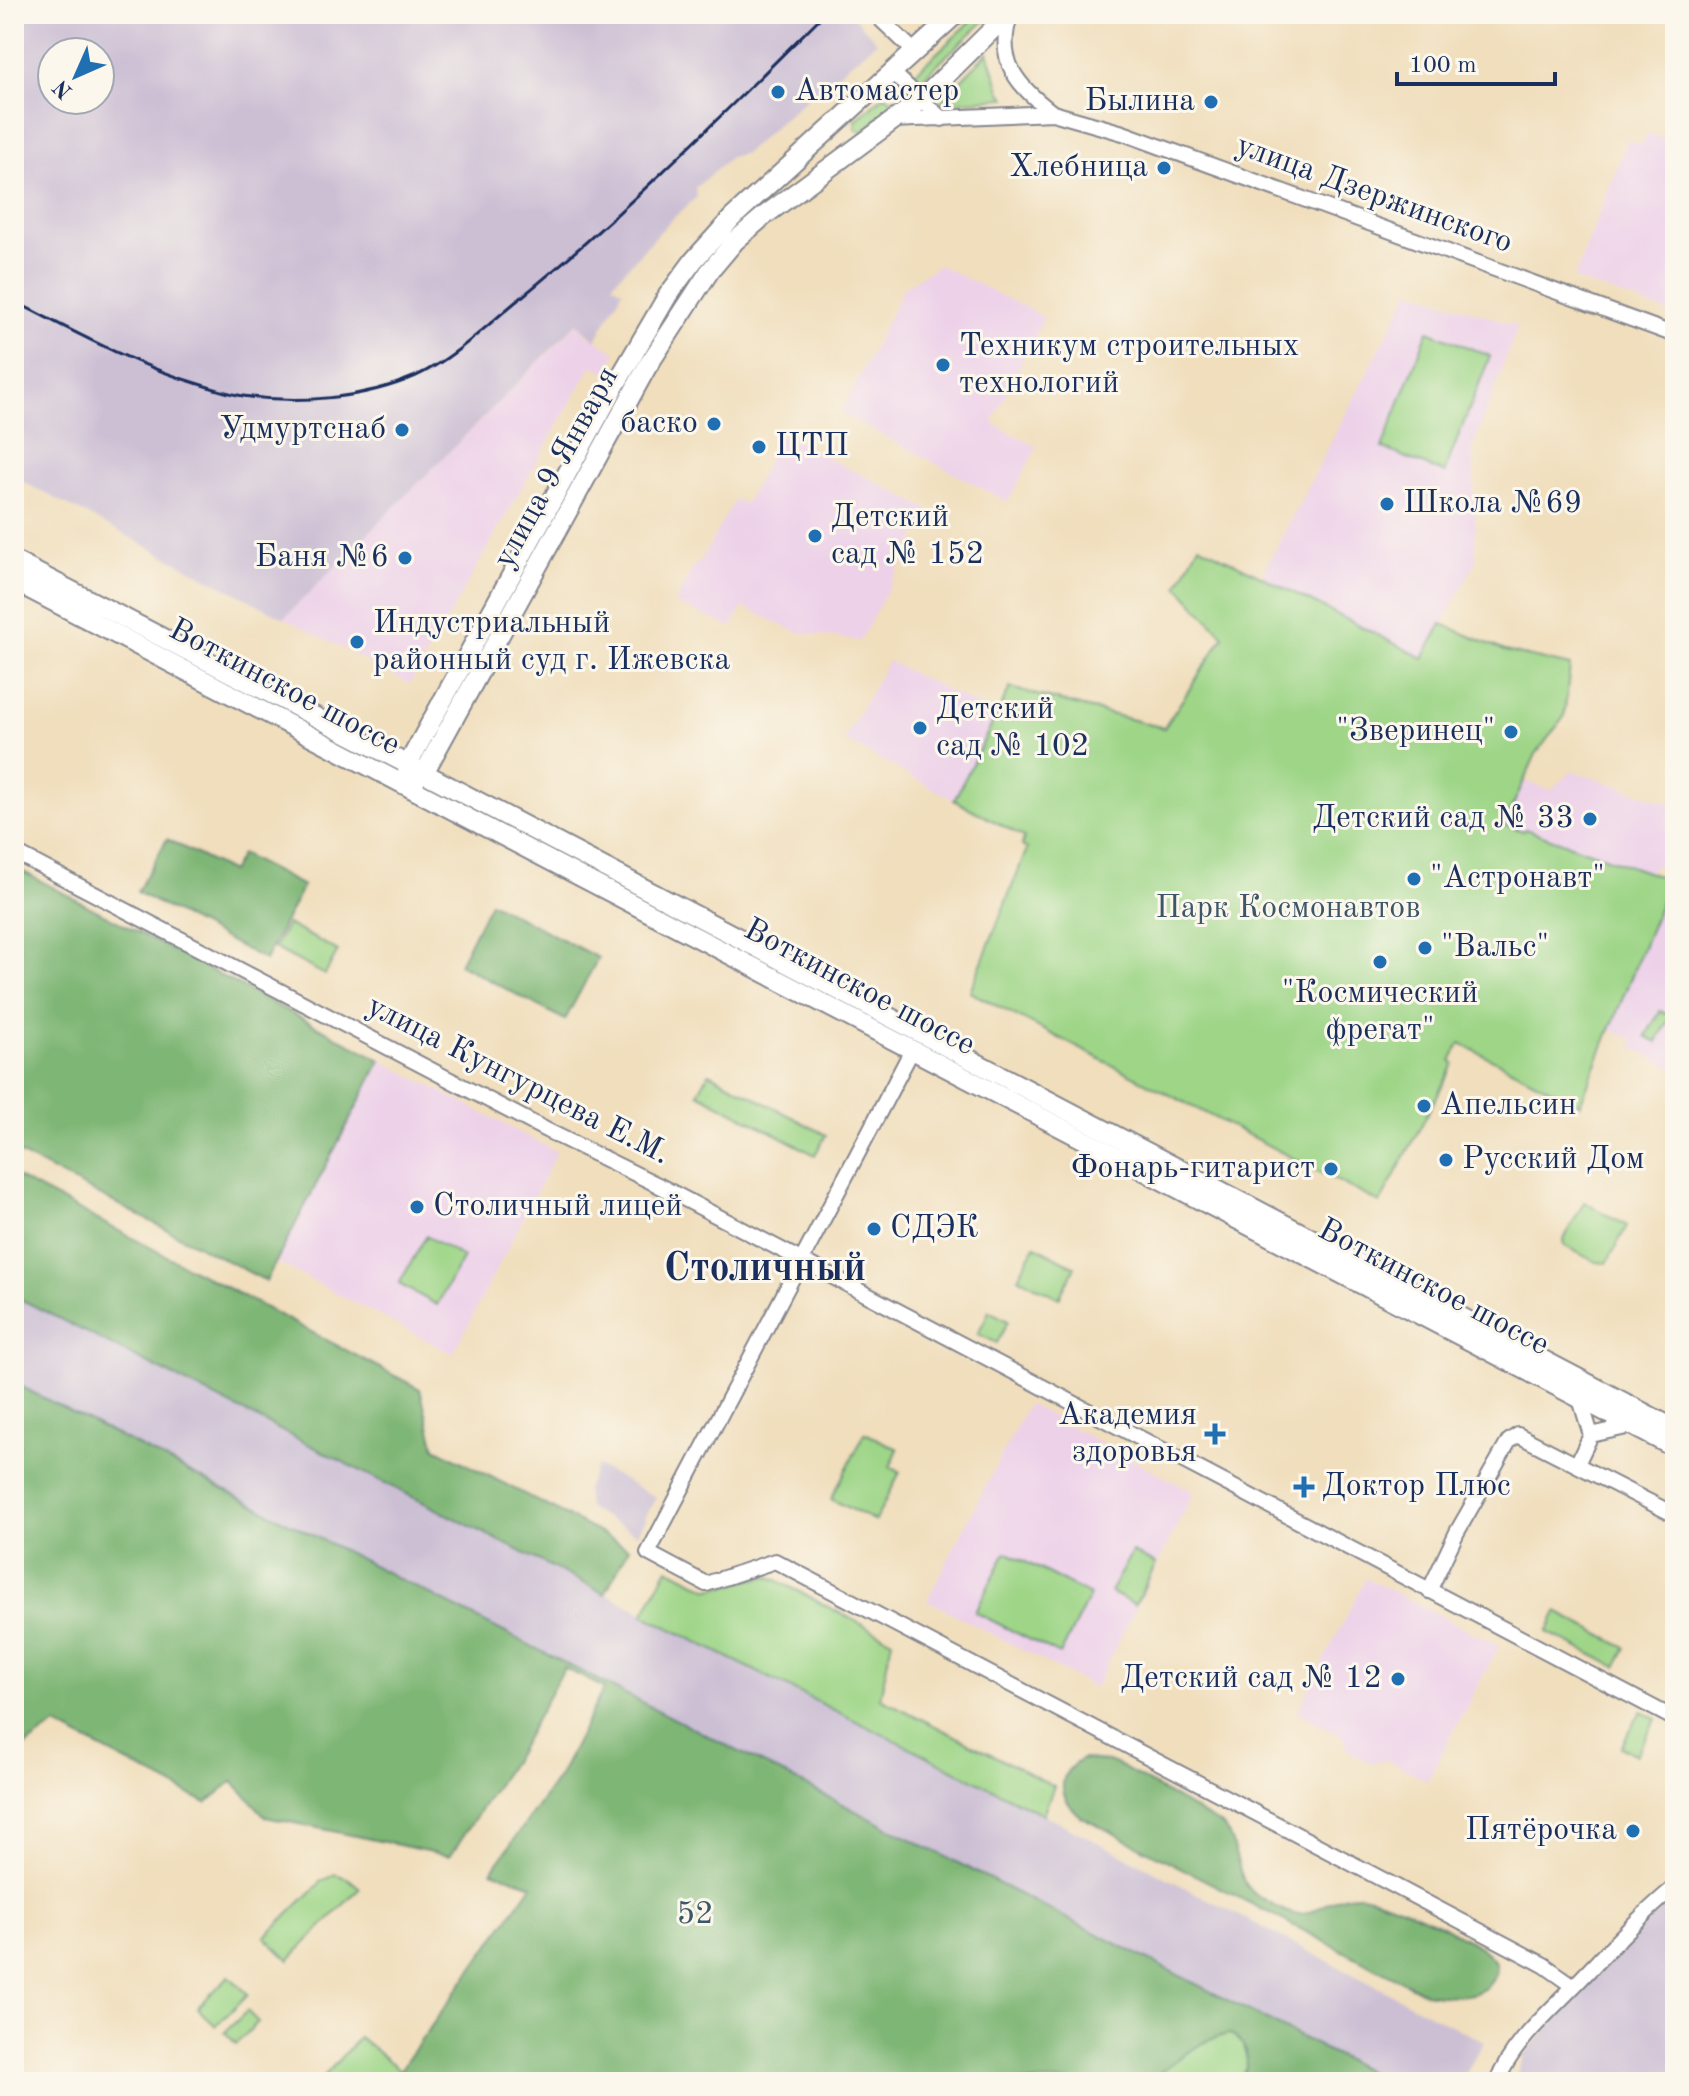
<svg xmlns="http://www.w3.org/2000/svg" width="1689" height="2096" viewBox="0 0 1689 2096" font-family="'Old Standard TT',serif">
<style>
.built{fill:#edd1e9}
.industrial{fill:#ccbfd4;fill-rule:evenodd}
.green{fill:#9ed587;stroke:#5c8272;stroke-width:2}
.forest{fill:#7eb674;stroke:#4c7269;stroke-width:2}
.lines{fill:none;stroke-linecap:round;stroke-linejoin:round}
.minor-casing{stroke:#86868d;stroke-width:18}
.major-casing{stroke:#86868d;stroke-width:22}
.minor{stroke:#fff;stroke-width:14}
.major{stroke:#fff;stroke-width:18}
.rail{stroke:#1b2f5e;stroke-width:3}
.poi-dot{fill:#1f6fb2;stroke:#fbf7ec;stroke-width:3}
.labels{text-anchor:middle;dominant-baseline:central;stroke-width:6;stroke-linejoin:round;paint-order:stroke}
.poi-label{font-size:32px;fill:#1b2f5e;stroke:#fbf7ec;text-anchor:start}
.street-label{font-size:32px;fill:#1b2f5e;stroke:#fbf7ec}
.park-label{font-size:32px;fill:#3c5868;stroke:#fbf7ec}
.district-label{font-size:40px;font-weight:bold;fill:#1b2f5e;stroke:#fbf7ec}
</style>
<rect width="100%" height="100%" fill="#fbf7ec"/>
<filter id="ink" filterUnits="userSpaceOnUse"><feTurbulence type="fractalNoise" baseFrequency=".0125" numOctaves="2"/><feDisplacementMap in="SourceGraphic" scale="16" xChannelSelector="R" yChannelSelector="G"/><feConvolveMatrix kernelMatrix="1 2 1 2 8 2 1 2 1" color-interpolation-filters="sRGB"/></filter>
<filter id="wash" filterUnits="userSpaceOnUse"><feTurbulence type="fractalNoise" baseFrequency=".006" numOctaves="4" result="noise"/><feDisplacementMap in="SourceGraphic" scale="32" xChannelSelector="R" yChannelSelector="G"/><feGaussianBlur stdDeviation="1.8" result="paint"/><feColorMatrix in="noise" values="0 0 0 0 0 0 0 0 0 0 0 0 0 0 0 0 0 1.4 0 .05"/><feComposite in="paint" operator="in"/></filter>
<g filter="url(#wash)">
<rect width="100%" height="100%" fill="#f0debc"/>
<!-- built -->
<path class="built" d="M1675,132v183l-101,-36 53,-139 15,4 6,-10 19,5z
M939,265l105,52 -52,106 45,24 -29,55 -167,-89 63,-126z
M1410,290l108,36 -45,120 3,116 -52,96 -163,-81z
M578,323l8,11 30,18 -10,21 -14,-8 -182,319 -126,-66z
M782,434l148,76 -70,131 -63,-9 -54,-25 -12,20 -56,-23 19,-39 6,-3 35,-63 10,5z
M888,661l109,54 -43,85 -110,-60z
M1573,771l102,34v52l-27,14 -123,-42 -1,2 -20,-6 20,-44 27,9z
M1675,874v196l-44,-24 3,-7 -26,-10 62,-149z
M381,1060l176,92 -104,202 -177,-92z
M1028,1404l166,88 -99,196 -168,-88z
M1366,1578l133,68 -72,135 -39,-21 -17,3 -23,-12 -4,-14 -47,-25z"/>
<!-- industrial -->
<path class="industrial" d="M14,14h837l26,28 -70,56 -62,55 -15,4 -35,31 2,9 -28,25 -57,62 11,6 -27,50 -19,-17 -293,295 -270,-141zM52,52h48v48h-48z
M14,1296l1029,518 441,228 -24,40h-81l1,-4 -9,-5 -1357,-690z
M597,1466l59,31 -19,37 -49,-26 -2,-19z
M1675,1895v187h-151l-7,-8 7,-19 110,-122z"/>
<!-- green -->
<path class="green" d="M979,14h13l-73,67h-4l-2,-6z
M988,52l13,40 5,6 -67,5z
M884,95l8,5 -1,7 -29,25 -7,-3 1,-9z
M1428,331l62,25 -46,117 -62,-25z
M1199,545l224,113 19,-34 63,27 65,15 -6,51 -28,37 -32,71 19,6 2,-2 145,51 -90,224 -120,-61 -9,18 3,3 -74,139 -410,-211 57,-143 -5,-3 2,-9 -70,-37 56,-112 154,40 60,-92 -46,-50z
M287,924l51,27 -13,24 -51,-27z
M1660,1011l11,5 -14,26 -11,-6z
M709,1073l117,62 -11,20 -117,-62z
M1584,1202l43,24 -20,37 -11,-1 -31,-16 -1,-7z
M426,1236l37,21 -26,48 -38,-21z
M1035,1246l40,21 -16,31 -41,-21z
M989,1311l19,10 -11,22 -19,-9z
M865,1433l33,16 -8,18 10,5 -25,49 -44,-22z
M1006,1552l84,43 -30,60 -85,-43z
M1132,1552l24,12 -21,41 -25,-13z
M668,1568l41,21 60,-13 123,64 -12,58 174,88 -11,28 -400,-199z
M1557,1612l69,36 -10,19 -69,-35z
M1641,1711l15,8 -20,36 -15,-8z
M335,1874l14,5 11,9 -71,72 -24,-23 57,-56z
M229,1976l19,18 -32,32 -19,-18z
M247,2011l11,11 -22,22 -11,-12z
M1231,2034l11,9 6,20 -9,19h-90c19,-17 56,-46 82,-48z
M359,2037l41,33 -6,12h-75z"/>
<!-- forest -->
<path class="forest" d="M167,839l64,33 10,-18 62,32 -38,74 -128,-68z
M14,867l367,193 -115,221 -252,-130z
M490,902l108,56 -33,62 -106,-56z
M14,1176l406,213 15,59 194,100 -24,46 -591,-298z
M14,1383l1357,690 -11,9h-121c12,-16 11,-37 -8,-48 -26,2 -63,31 -82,48h-750l1,-12 132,-185 -40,-14 67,-95 45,-88 -40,-20 -47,86 -67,102 -184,-39 -33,-36 -27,22 -150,-78 -42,29z
M1083,1759l25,2 12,5 103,60c19,24 9,56 39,73 10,5 23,14 33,15 18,3 38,-20 64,-19 24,1 116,43 132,62 5,5 6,10 4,17 -9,28 -48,22 -70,19l-343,-176c-23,-18 -28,-43 1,-58z"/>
</g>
<g filter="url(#ink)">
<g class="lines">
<!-- minor casing -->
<g class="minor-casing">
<path id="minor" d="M875,14l40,38
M1011,14c-17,46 7,73 42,99
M892,72l50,47
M893,120l160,-7 70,20 552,202
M14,852l532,278 112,55 1017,534
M912,1050l-264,503 58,31 69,-23 616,323 153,81 30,21
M1580,1399l11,36
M1577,1464l14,-29 40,-9
M1429,1591l28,-59 52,-91 9,-6 157,80
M1497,2082c15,-38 49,-67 77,-96 33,-34 64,-69 101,-99"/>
</g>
<!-- major casing -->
<g class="major-casing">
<path id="major" d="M14,561l410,212 1251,656
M14,581l1661,867
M407,775l1,-11 208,-380 52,-89 26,-35 38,-42 224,-204
M415,779l9,-6 223,-406 62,-95 26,-31 29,-25 157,-116 87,-86"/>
</g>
<!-- minor -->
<use href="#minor" class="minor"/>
<!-- major -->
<use href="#major" class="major"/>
<!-- rail -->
<path class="rail" d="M14,301c62,32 121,64 188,84 13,4 27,9 41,11 57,8 120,3 173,-20 37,-17 70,-50 102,-76 108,-88 207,-188 306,-286"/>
</g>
</g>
<!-- markers -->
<g class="poi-dot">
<circle cx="778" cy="92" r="8"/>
<circle cx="1211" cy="102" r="8"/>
<circle cx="1164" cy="168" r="8"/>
<circle cx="943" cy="365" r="8"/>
<circle cx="714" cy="424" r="8"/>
<circle cx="402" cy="430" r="8"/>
<circle cx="759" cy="447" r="8"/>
<circle cx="1387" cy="504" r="8"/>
<circle cx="815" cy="536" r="8"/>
<circle cx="405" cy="558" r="8"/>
<circle cx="357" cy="642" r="8"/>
<circle cx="920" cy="728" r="8"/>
<circle cx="1511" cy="732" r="8"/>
<circle cx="1590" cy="819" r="8"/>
<circle cx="1414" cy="879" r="8"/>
<circle cx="1425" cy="948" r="8"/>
<circle cx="1380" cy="962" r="8"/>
<circle cx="1424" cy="1106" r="8"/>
<circle cx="1446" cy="1160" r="8"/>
<circle cx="1331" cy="1169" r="8"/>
<circle cx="417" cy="1207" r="8"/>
<circle cx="874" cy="1229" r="8"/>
<path d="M1211 1422h8v8h8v8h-8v8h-8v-8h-8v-8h8z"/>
<path d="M1300 1475h8v8h8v8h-8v8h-8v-8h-8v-8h8z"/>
<circle cx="1398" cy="1679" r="8"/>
<circle cx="1633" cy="1831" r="8"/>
</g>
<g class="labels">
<!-- poi labels -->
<g class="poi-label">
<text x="794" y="92">Автомастер</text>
<text x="1195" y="102" text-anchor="end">Былина</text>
<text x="1148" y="168" text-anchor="end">Хлебница</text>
<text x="959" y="347">Техникум строительных<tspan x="959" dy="37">технологий</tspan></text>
<text x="698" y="424" text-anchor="end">баско</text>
<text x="386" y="430" text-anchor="end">Удмуртснаб</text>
<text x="775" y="447">ЦТП</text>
<text x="1403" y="504">Школа №69</text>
<text x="831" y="518">Детский<tspan x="831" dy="37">сад № 152</tspan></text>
<text x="389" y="558" text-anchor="end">Баня №6</text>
<text x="373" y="624">Индустриальный<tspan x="373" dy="37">районный суд г. Ижевска</tspan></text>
<text x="936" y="710">Детский<tspan x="936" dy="37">сад № 102</tspan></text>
<text x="1495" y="732" text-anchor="end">"Зверинец"</text>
<text x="1574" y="819" text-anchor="end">Детский сад № 33</text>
<text x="1430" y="879">"Астронавт"</text>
<text x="1441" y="948">"Вальс"</text>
<text x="1380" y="994" text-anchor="middle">"Космический<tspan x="1380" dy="37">фрегат"</tspan></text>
<text x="1440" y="1106">Апельсин</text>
<text x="1462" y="1160">Русский Дом</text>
<text x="1315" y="1169" text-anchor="end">Фонарь-гитарист</text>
<text x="433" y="1207">Столичный лицей</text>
<text x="890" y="1229">СДЭК</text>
<text x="1197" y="1416" text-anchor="end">Академия<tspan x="1197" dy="37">здоровья</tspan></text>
<text x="1322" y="1487">Доктор Плюс</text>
<text x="1382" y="1679" text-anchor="end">Детский сад № 12</text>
<text x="1617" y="1831" text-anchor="end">Пятёрочка</text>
</g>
<!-- street labels -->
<g class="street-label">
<text transform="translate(1374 195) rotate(20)">улица Дзержинского</text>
<text transform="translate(557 468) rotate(-61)">улица 9 Января</text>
<text transform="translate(284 688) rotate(28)">Воткинское шоссе</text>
<text transform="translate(859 988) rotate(28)">Воткинское шоссе</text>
<text transform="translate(518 1081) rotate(27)">улица Кунгурцева Е.М.</text>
<text transform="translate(1433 1288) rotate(28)">Воткинское шоссе</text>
</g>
<!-- park labels -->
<g class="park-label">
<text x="1288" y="909">Парк Космонавтов</text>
<text x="695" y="1915">52</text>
</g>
<!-- district labels -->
<g class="district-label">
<text x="765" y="1270">Столичный</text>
</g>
</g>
<!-- margin -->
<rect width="1689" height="2096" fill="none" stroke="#fbf7ec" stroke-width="48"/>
<!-- north arrow -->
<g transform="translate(76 76) rotate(225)"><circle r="38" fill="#fbf7ec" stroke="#a1a7b3" stroke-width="2"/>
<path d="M0-6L14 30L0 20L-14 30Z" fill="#1f6fb2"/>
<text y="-12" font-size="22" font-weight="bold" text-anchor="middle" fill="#1b2f5e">N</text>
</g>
<!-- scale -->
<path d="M1397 72v12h158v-12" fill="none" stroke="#1b2f5e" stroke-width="4"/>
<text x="1409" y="72" font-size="24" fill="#1b2f5e" stroke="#fbf7ec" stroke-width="6" paint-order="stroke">100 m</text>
</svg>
